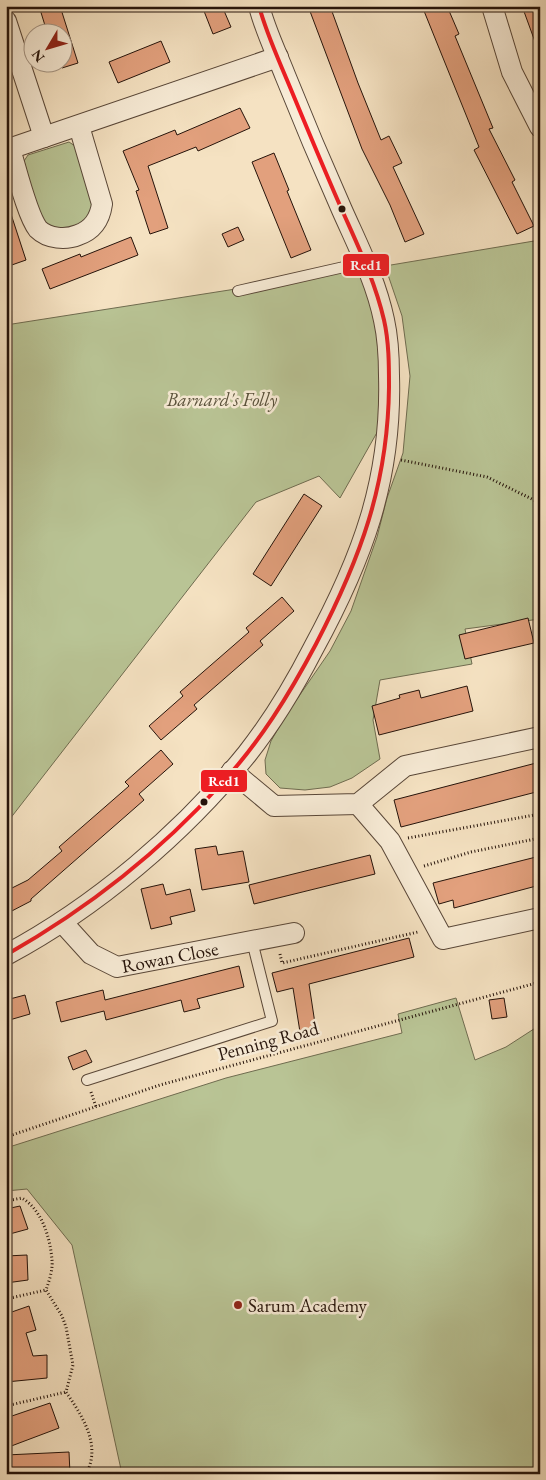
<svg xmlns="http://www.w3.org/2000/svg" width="546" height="1480" viewBox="0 0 546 1480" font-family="'EB Garamond',serif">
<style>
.green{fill:#b9c495;stroke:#6f6c50}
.building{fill:#e2a07d;stroke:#25130a}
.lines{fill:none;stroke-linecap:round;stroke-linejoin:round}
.service-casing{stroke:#594738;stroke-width:12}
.minor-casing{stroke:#594738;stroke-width:22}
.path{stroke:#25130a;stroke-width:3;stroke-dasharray:1 2.5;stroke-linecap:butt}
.service{stroke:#f8ecd7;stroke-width:10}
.minor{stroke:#f8ecd7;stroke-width:20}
.bus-1-casing{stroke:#f8ecd7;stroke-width:8}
.bus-1{stroke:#ee1d23;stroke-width:4}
.bus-dot{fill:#25130a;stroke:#f8ecd7;stroke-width:2}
.poi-dot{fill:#8f2418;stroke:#f8ecd7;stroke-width:2}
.labels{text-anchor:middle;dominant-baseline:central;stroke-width:5;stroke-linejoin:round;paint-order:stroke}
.park-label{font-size:19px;font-style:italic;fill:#59513b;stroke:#f8ecd7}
.street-label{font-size:19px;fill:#25130a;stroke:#f8ecd7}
.poi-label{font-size:19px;fill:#25130a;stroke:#f8ecd7;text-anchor:start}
.line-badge{stroke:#f8ecd7;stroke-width:2}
.badge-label{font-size:14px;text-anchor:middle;font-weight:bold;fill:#fff}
</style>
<rect width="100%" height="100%" fill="#f5e2c2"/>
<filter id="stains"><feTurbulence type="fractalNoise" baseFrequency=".004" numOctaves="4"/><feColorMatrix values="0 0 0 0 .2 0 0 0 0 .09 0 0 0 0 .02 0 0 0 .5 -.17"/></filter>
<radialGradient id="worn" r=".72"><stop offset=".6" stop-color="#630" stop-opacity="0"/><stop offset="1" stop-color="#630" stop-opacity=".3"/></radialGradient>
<!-- green -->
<path class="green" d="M69,142l6,4 18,56 -2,13 -9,10 -10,5 -22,-3 -10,-8 -16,-58 4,-6z
M540,240v379l-75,10 7,35 -92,16 -7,40 7,39 -28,19 -22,9 -25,3 -25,-2 -14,-14 -1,-14 6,-19 15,-26 44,-64 21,-40 26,-74 10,-39 16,-45 7,-77 -8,-60 -17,-50z
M357,270l10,21 10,34 6,70 -4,34 -39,69 -21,-22 -63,26 -250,322v-499z
M456,998l19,62 31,-13 34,-22v449h-418l-50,-229 -45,-56 -21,2v-43l220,-70 176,-45 -4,-19z"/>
<!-- building -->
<path class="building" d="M39,6h21l18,57 -16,5v-36h-15z
M202,6h20l9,21 -18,7z
M308,6h22l28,77 23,57 8,-4 13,27 -9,4 31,67 -19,8 -15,-37 -28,-56z
M422,6h25l12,28 -4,2 38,92 -4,1 26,51 -3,2 22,44 -17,8 -43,-84 5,-3z
M522,6h18v44h-2z
M161,41l9,21 -52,21 -9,-21z
M240,108l10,20 -52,23 -2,-4 -48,19 20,62 -18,6 -14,-43 3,-1 -16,-39 52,-21 2,5z
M274,153l15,37 -2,1 24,59 -20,8 -39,-96z
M9,208l17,52 -20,7v-58z
M238,227l6,13 -16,7 -6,-13z
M131,237l7,18 -88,34 -8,-20 38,-15 1,3z
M304,494l18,12 -51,80 -18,-12z
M282,597l12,14 -34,30 3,4 -69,60 3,4 -36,31 -12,-14 34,-30 -3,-4 69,-60 -3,-4z
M528,618l6,25 -69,16 -6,-24z
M467,686l6,25 -94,24 -7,-29 28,-8 -1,-3 20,-5 2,8z
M161,750l12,14 -34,30 5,6 -113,99v2l-25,13v-23l22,-11 34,-29 -3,-4 70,-61 -4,-4z
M540,762v29l-139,36 -7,-27z
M216,846l2,9 25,-4 6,31 -47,8 -7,-41z
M370,855l5,19 -121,30 -5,-19z
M540,856v29l-86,23 -1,-8 -14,4 -6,-21z
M163,884l3,11 24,-6 5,22 -25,6 2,7 -21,5 -10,-40z
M409,938l5,19 -105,27 7,46 -16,2 -7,-44 -16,4 -5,-19z
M239,966l5,21 -47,12 3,9 -16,4 -3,-12 -75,20 -2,-9 -43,11 -5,-20 47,-12 2,10z
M25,995l5,19 -24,7v-21z
M504,998l3,19 -15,2 -3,-19z
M86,1050l6,12 -19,8 -5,-13z
M20,1206l8,23 -22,6v-26z
M27,1255l1,25 -22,3v-27z
M29,1306l7,24 -10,3 7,23 14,-1v23l-41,4v-68z
M50,1403l9,25 -53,20v-30z
M69,1452l1,22h-64v-19z"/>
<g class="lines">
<!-- service casing -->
<g class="service-casing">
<path id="service" d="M238,291l128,-29
M87,1080l185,-59 -20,-80"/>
</g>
<!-- minor casing -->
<g class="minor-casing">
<g id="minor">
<path d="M492,6l20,66 28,55"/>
<path d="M6,21l38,116"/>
<path d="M10,149c6,19 17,66 28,80 10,10 28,11 40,6 15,-5 22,-17 24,-31l-23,-78"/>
<path d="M6,150l272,-93"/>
<path d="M232,771l42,35 84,-2 47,-38 135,-29"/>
<path d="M358,804l32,37 53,98 97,-21"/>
<path id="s1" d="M62,922l29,32 26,13 177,-34"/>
<path d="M6,955c90,-48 177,-122 241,-201 26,-33 47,-68 66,-105 49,-90 79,-169 76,-273 0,-18 -1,-38 -5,-56 -8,-39 -26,-74 -42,-110 -20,-45 -39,-90 -57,-135 -9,-23 -20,-45 -26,-69"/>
</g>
</g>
<!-- path -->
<path class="path" d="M401,460l86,17 53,26
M408,838l132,-24
M424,866l47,-14 69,-14
M280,954l2,9 136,-31
M91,1092l5,15
M6,1137l154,-52 380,-103
M6,1201l16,-3c20,12 28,39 30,62 1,10 -3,21 -6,30l16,26 4,11 7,38 -7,27c16,24 36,53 20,82
M6,1299l40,-9
M6,1406l60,-14"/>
<!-- service -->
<use href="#service" class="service"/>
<!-- minor -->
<use href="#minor" class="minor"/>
<!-- bus-1 casing -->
<g class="bus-1-casing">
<path id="bus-1" d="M6,955c81,-46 153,-102 215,-171 39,-42 68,-89 95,-140 44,-85 72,-159 73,-257 0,-22 0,-45 -5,-67 -9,-39 -26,-74 -42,-110 -19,-43 -37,-87 -55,-130 -10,-24 -21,-48 -28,-74"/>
</g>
<!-- bus-1 -->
<use href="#bus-1" class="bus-1"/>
</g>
<!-- markers -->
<g class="bus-dot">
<circle cx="342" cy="209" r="4.5"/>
<circle cx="204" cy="802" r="4.5"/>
</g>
<circle class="poi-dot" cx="238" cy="1305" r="5"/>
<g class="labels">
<!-- park labels -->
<g class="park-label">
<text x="222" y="399">Barnard's Folly</text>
</g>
<!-- street labels -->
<g class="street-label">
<text stroke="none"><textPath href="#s1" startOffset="126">Rowan Close</textPath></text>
<text transform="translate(268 1041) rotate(-15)">Penning Road</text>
</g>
<!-- poi labels -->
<g class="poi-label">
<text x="248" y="1305">Sarum Academy</text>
</g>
</g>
<g class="line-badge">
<rect x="342" y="253" width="48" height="24" rx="5" fill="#ee1d23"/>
<rect x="200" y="769" width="48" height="24" rx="5" fill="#ee1d23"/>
</g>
<g class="badge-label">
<text x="366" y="270">Red1</text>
<text x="224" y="786">Red1</text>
</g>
<!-- margin -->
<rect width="546" height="1480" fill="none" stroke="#f5e2c2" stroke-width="25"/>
<rect x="8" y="8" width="531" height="1465" fill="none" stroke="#25130a" stroke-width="2.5"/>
<rect x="12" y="12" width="521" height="1455" fill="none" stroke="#25130a"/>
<!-- north arrow -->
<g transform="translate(48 48) rotate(232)"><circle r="24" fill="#f8ecd7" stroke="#a49585"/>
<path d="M0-4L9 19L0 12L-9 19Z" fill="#8f2418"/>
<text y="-8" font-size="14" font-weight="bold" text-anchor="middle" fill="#25130a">N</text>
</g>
<rect width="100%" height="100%" filter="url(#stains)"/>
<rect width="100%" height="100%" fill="url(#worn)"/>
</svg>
